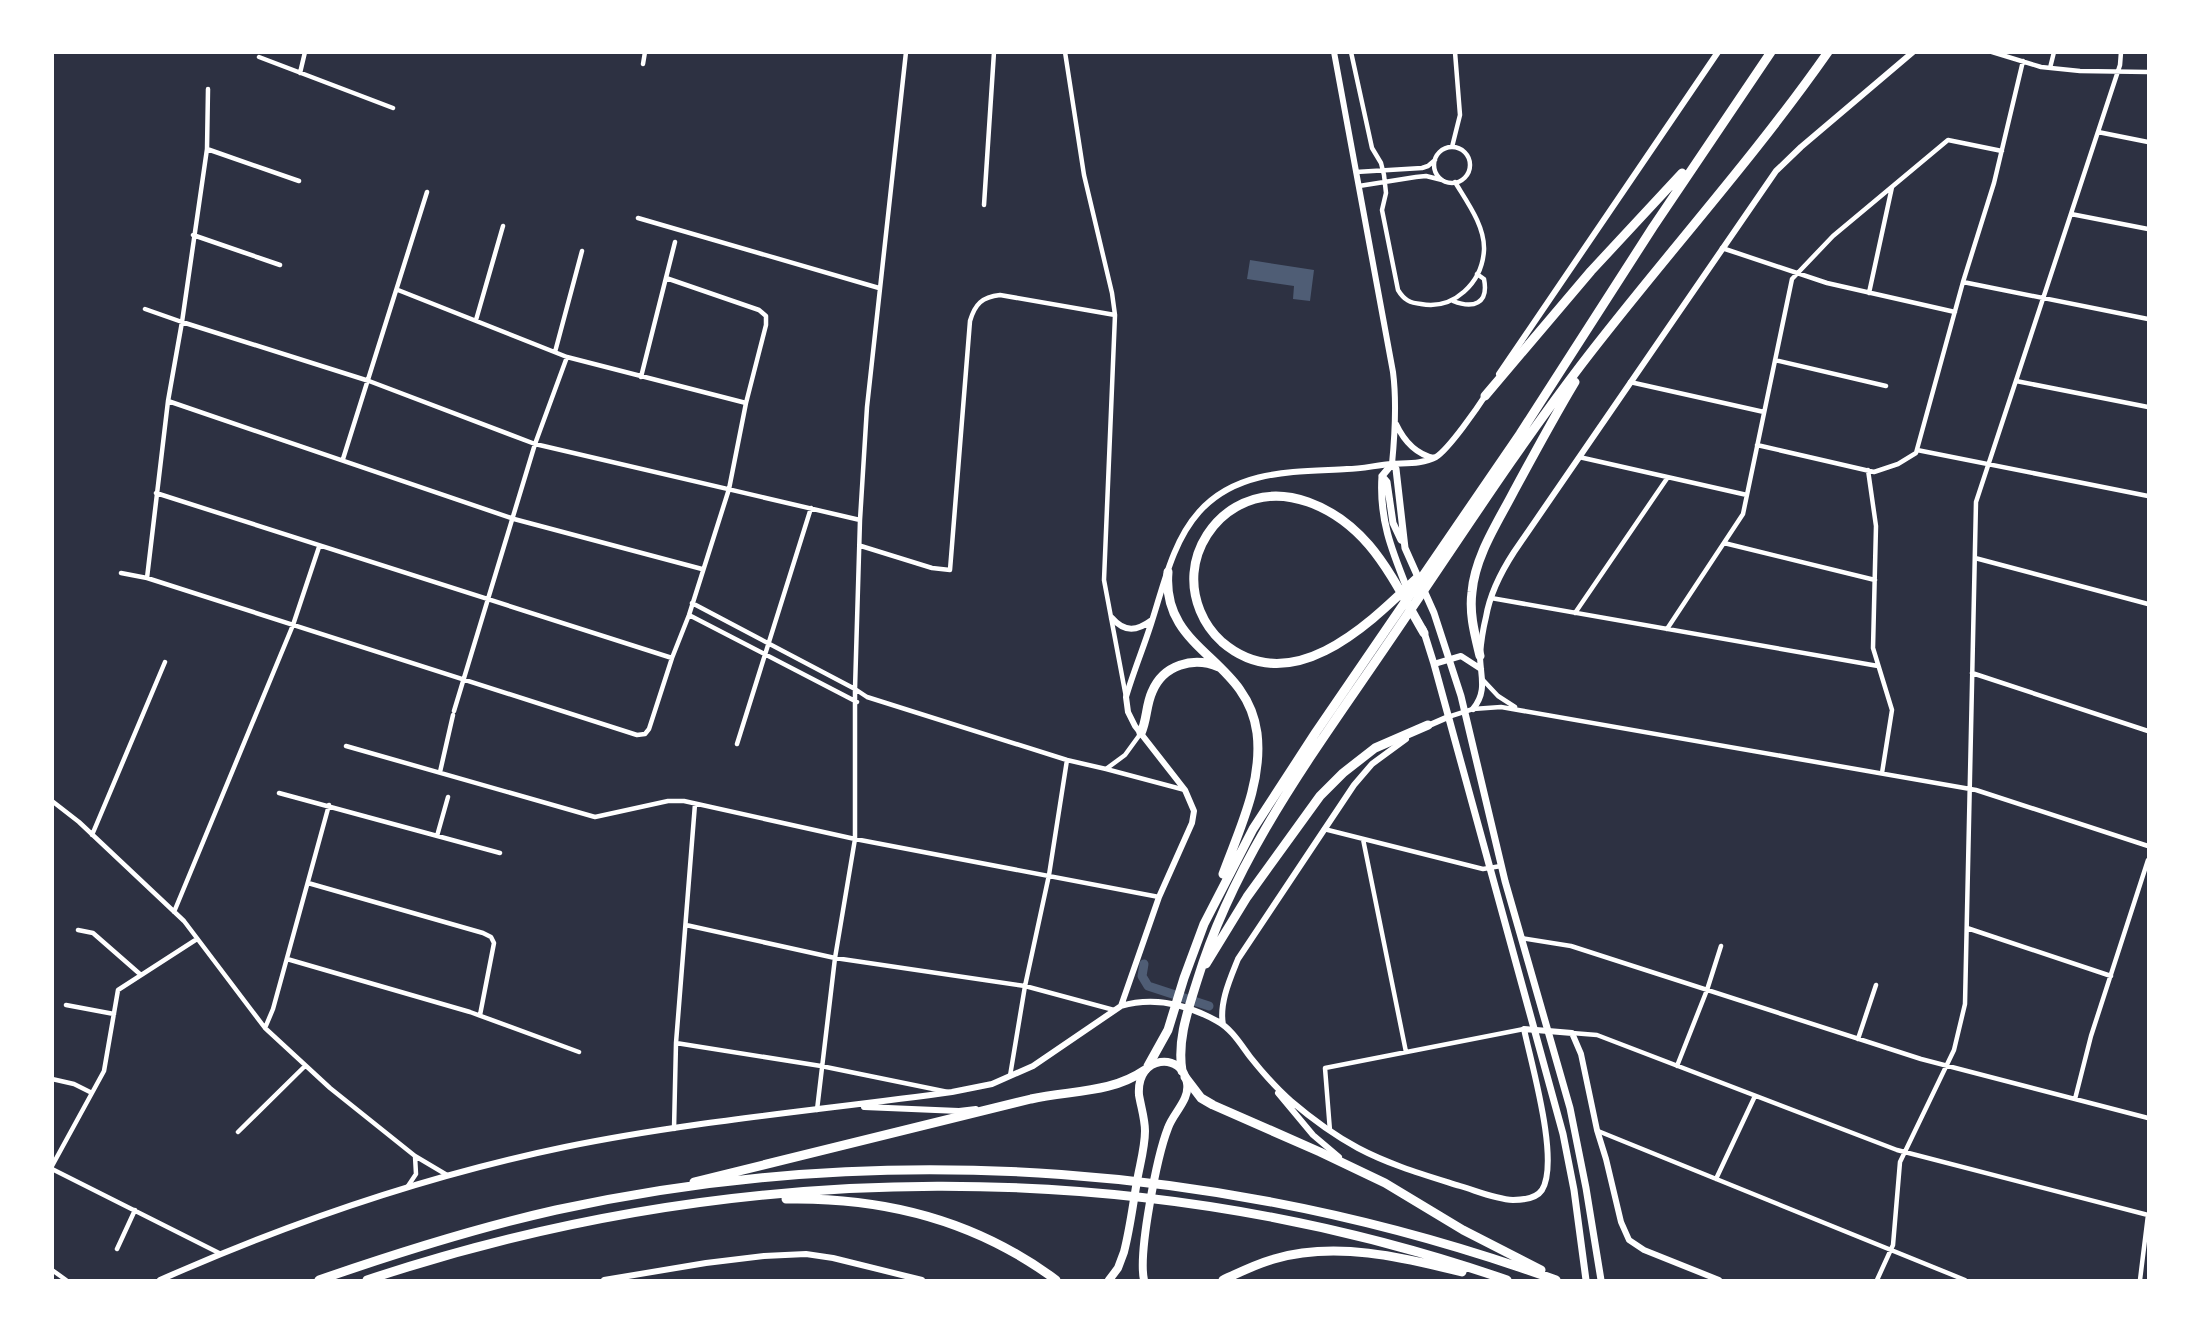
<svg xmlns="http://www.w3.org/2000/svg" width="2201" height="1333" viewBox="0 0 2201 1333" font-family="'Exo 2',sans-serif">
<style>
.water{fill:#4f5d75}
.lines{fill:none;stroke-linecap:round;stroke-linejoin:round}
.canal{stroke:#4f5d75;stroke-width:9}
.minor{stroke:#fff;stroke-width:4.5}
.tertiary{stroke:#fff;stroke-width:6}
.secondary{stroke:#fff;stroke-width:7}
.trunk{stroke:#fff;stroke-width:8}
.motorway{stroke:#fff;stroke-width:9}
</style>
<rect width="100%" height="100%" fill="#2d3142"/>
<!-- water -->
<path class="water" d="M1250,260l64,10 -4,31 -17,-2 1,-13 -47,-7z"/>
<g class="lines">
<!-- canal -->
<path class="canal" d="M1144,964l-2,12 6,10 61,20"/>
<!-- minor -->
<path class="minor" d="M1065,52l19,123 28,118 3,22 -11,265 22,117
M1351,52l21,96 9,15 3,12 2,18 -4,17 16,80c6,10 12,13 23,14 33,6 61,-21 63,-54 1,-24 -17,-48 -29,-68
M1992,52l49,15 39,4 68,1
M259,57l134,51
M643,64l2,-12
M2050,68l4,-16
M300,73l5,-21
M2098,132l50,10
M1452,147l8,-32 -5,-63
M1434 165a18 18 0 1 1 36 0a18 18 0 1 1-36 0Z
M207,149l92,32
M1356,172l66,-4 6,-2 7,-6
M1359,186l57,-9 10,-1 16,4
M984,205l10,-153
M2071,214l77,15
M638,218l241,70
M193,235l87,30
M1722,248l105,35 128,29
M1963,282l185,37
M398,290l169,67 179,46
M1869,293l23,-106
M1453,301c20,8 36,3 31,-22l-7,-5
M145,309l37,13 187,59 166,63 325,76
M476,320l27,-94
M555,352l27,-101
M1775,360l111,26
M641,377l34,-135
M2016,381l132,26
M1630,382l134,30
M168,401l346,118 188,50
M1757,445l117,27 24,-8 18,-11 47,-171 31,-99 29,-122
M1917,450l231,46
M1579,457l168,38
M343,459l84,-267
M1868,470l8,56 -3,122 19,62 -10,63
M156,493l516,165
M1724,543l151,37
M861,546l71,22 18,2 20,-249c5,-17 12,-24 30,-26l115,20
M1975,558l173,46
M121,573l26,5 490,157 8,-1 4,-5 23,-71 17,-43 40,-126 17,-86 20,-78v-9l-7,-6 -93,-32
M147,578l21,-177 14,-79 25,-173 1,-60
M1491,598l387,68
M692,603l163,86 12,8 200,63 39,9 79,21
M1575,613l93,-136
M689,615l168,87
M1667,629l76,-115 49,-235 41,-43 115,-96 54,11
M1972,673l176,58
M1483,680l15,16 17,11
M454,711l81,-267 32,-87
M1448,717l25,-8 28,-2 475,83 172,56
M737,744l74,-236
M346,746l249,71 73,-16h16l171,38 304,58
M1106,769l19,-14 16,-22
M440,772l13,-57
M279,793l221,60
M52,801l27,21 105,99 81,107 65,60 85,68 32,19
M1324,829l159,40 18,-3
M92,835l73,-173
M437,836l11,-39
M1363,839l43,213
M308,883l175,50 8,4 3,6 -14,72
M174,912l119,-287 26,-78
M686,925l149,33 190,28 89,24
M1967,928l144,48
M78,930l15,3 48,42
M1521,938l50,8 350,113 227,59
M287,959l183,53 109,40
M66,1005l48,9
M265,1028l8,-19 56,-204
M1572,1033l25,2 300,115 251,65 -8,65
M1858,1039l18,-54
M676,1043l145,23 127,26
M1677,1066l30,-76 14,-44
M1010,1076l15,-90 24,-111 18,-115
M52,1079l22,5 18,9
M2075,1099l16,-63 57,-176
M817,1110l18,-152 20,-119v-150l5,-169 7,-113 39,-355
M674,1129l2,-86 19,-239
M1330,1131l-5,-63 199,-39
M1598,1131l367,149
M238,1132l67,-66
M52,1166l52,-95 14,-81 79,-51
M52,1169l169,85
M1716,1179l39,-83
M408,1186l8,-12 -1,-18
M117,1249l18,-39
M52,1270l14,10
M1877,1280l16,-35 7,-83 54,-112 11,-46 11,-502 144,-437 1,-13"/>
<!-- tertiary -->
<path class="tertiary" d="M1334,52l59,320c4,31 2,61 -1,92
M1499,374l219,-322
M1396,424c8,17 19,30 38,34
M1112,618c13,15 25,13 40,2
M1434,664l27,-8 20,13
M1473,709c15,-18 7,-34 7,-54 1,-13 3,-26 6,-38 4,-24 15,-45 28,-65l262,-381 25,-24 112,-95
M1425,727l23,-10
M1121,1006l38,-109 33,-74 2,-12 -9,-21 -50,-64 -7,-14 -2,-15c7,-24 17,-48 25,-73 12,-36 21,-82 48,-112 38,-43 96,-40 148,-43 15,0 30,-4 45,-5 15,-1 31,0 44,-7 13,-8 42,-50 51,-64
M1223,1025c-4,-22 7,-46 15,-66l116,-174 18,-21 34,-25
M1278,1093l35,42 26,22
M864,1107l95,4 17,-2
M160,1280c131,-58 265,-104 405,-133 127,-26 258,-37 387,-55l40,-8 41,-18 88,-60c33,-10 67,-1 96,15 15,8 24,24 34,37 12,15 25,30 40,43 21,18 43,34 67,47 32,17 67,27 102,38 17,5 35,13 53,14 10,0 23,-1 29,-10 18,-29 -11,-127 -18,-161l48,4 9,21 16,76 9,29 15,63 8,18 15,10 75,30
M604,1280l102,-17 58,-7 42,-2 27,4 89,22"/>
<!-- secondary -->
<path class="secondary" d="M1382,476l5,6 6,41 8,17
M1408,591c-16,-40 -29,-71 -26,-115l10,-12 4,5 9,79 29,65 27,83 44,185 65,227 16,80 15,92
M1423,629l11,35 129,470 11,56 12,90"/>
<!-- trunk -->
<path class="trunk" d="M1109,1280l9,-12 6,-16c6,-23 9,-48 13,-71 3,-17 8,-34 8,-50 0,-12 -4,-24 -6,-36 -3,-41 44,-43 48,-12 3,17 -14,30 -19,45 -11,28 -30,125 -24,152"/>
<!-- motorway -->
<path class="motorway" d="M1485,396l106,-125 91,-98
M1168,572c-7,80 79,85 89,161 6,49 -18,97 -34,141
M1416,579c-48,46 -125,122 -194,63 -19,-17 -30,-43 -28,-69 2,-27 19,-53 42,-66 47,-27 101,1 133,38 22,26 38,59 55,88
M1480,656c-5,-21 -11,-42 -8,-64 3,-36 26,-70 42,-101 20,-37 40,-74 61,-109
M1141,733c6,-13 5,-28 11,-41 11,-27 41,-36 67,-25
M1206,964l41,-67 73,-101 23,-23 32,-25 53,-23
M1148,1066l20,-36 16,-52 20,-54 49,-95 63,-97 204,-298 133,-207 118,-175
M1182,1071c-5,-31 6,-61 15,-90 37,-122 114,-225 185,-329 66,-96 129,-195 199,-287 81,-106 170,-203 247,-313
M1185,1077l16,21 12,7 107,47 65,31 78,47 78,40
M694,1182c113,-27 225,-55 337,-83 39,-9 79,-5 114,-29
M786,1199c98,-2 191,22 270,81
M319,1280c78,-27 157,-52 237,-70 333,-73 681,-45 1000,70
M367,1280c370,-123 771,-127 1140,0
M1223,1280c17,-8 33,-16 51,-21 61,-18 128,-2 188,13"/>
</g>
<!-- border -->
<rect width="2201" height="1333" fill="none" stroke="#ffffff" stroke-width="108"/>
</svg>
